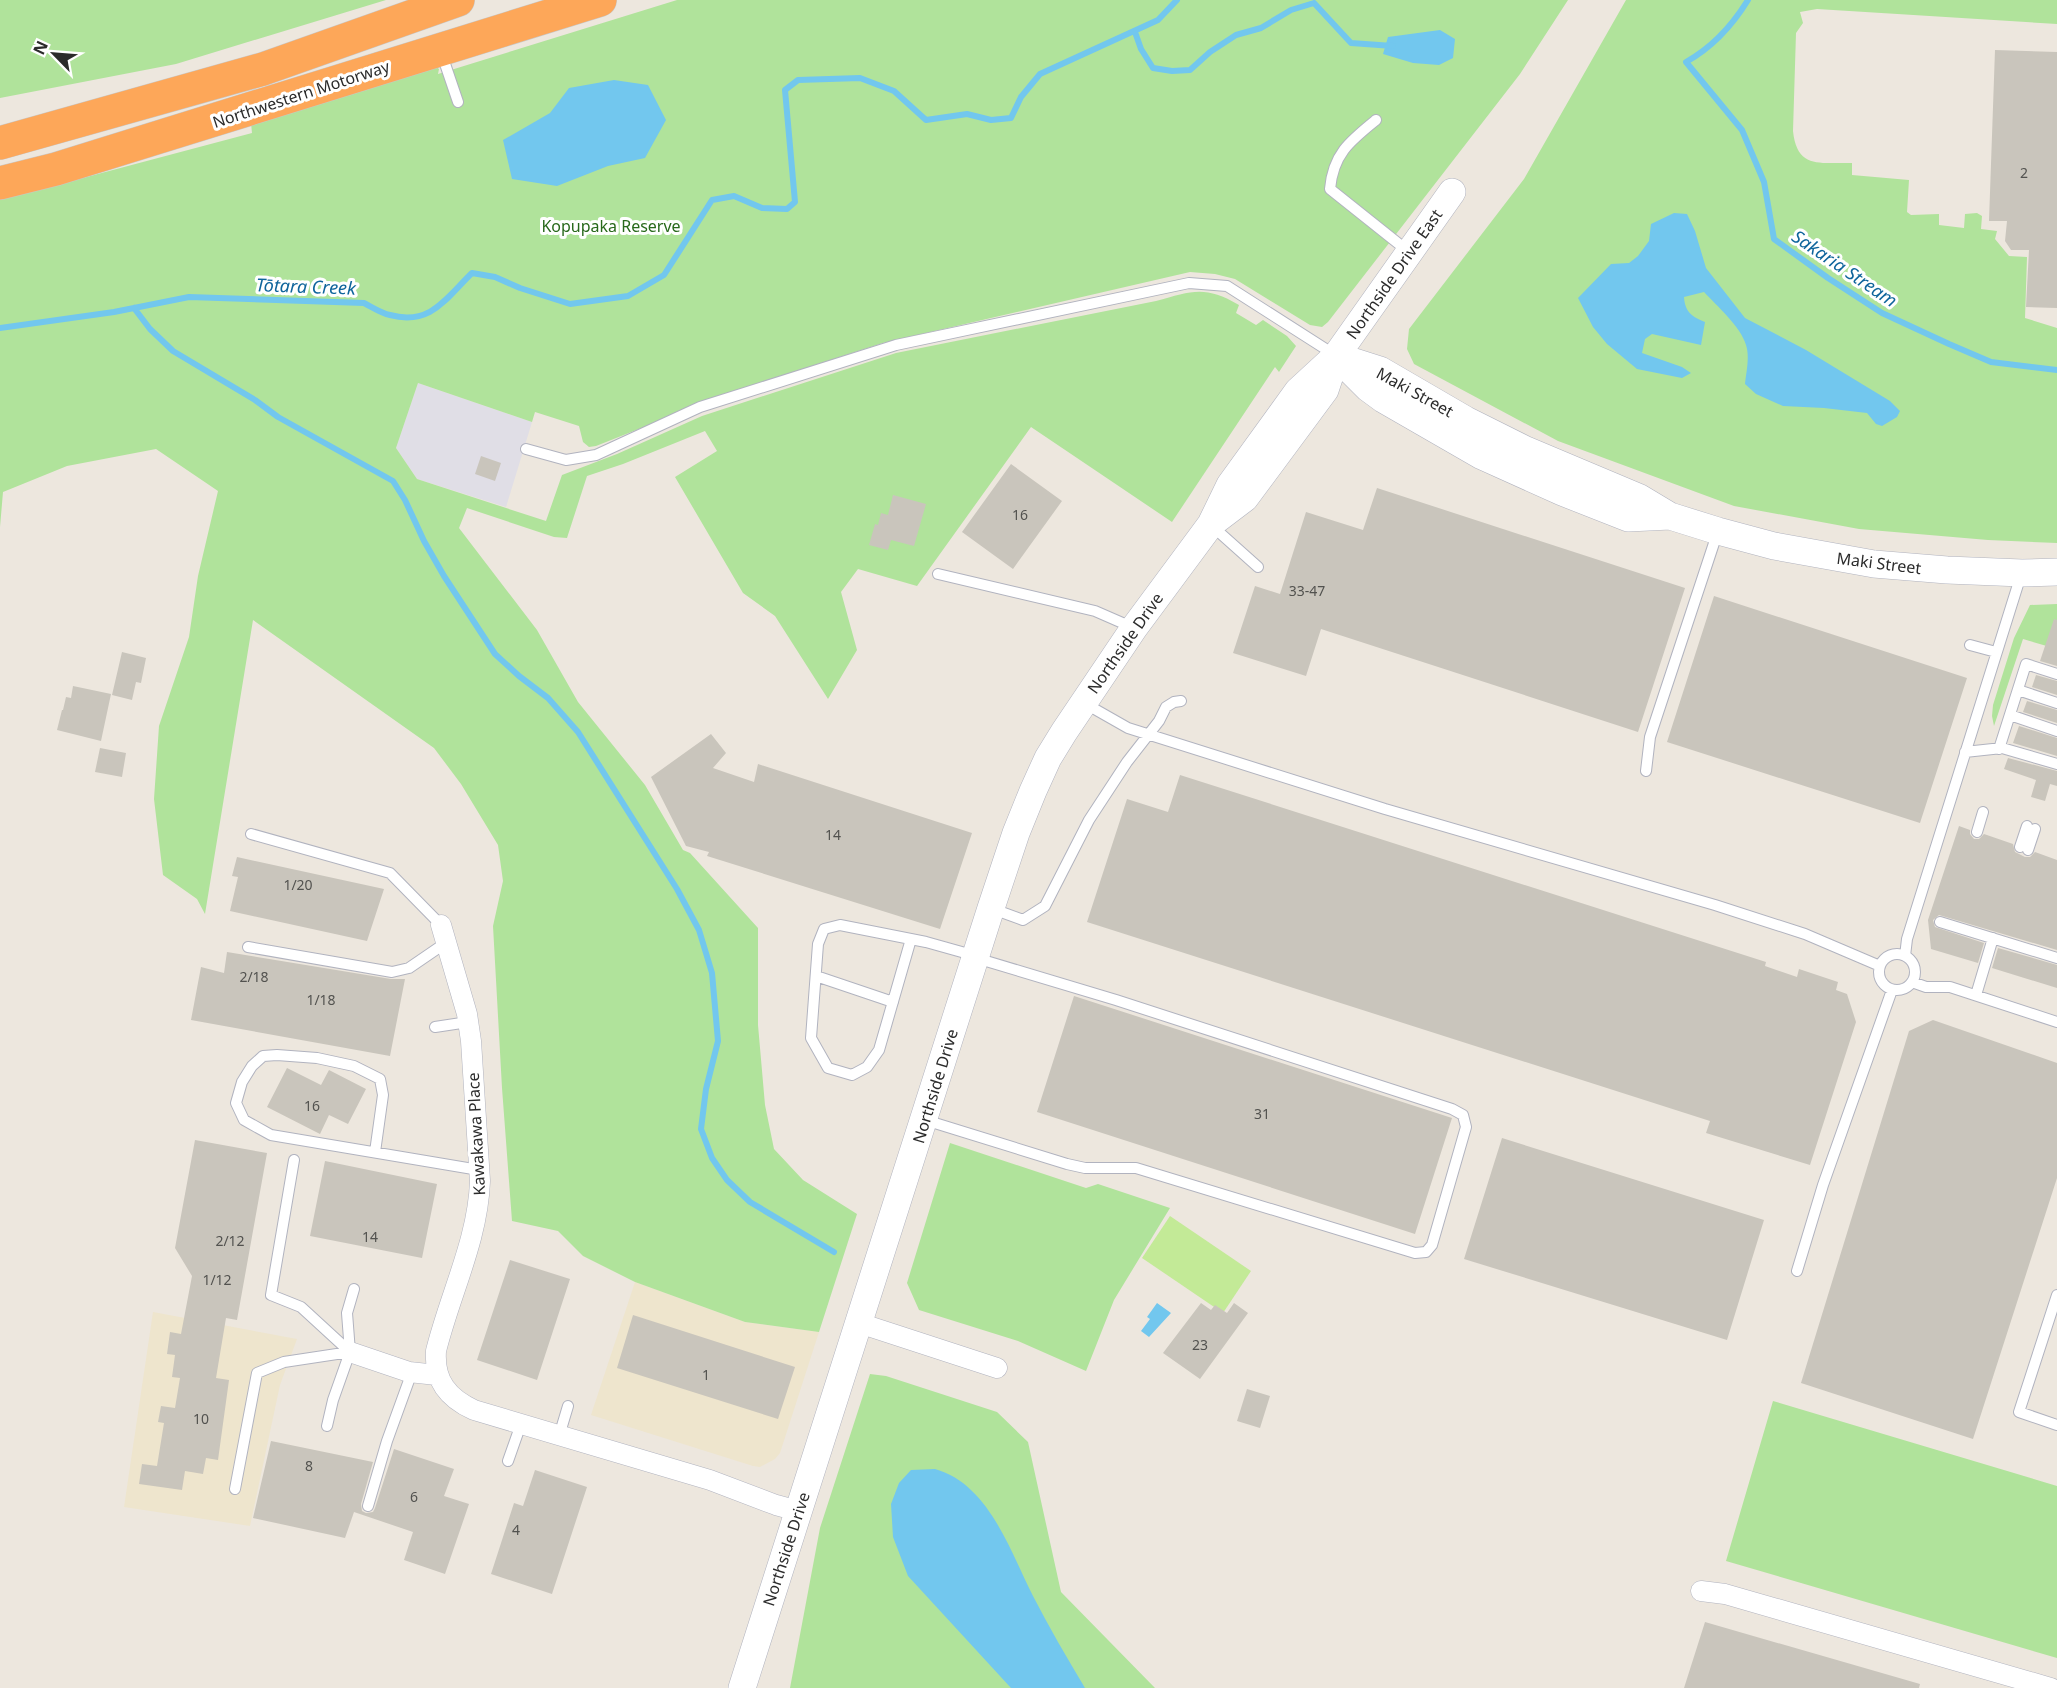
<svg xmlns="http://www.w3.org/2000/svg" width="2057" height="1688" viewBox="0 0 2057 1688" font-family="'Noto Sans',sans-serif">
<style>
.industrial{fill:#e0dee6}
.education{fill:#eee5cd}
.green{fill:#b0e39b}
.pitch{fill:#c3ea97}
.water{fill:#72c7ee}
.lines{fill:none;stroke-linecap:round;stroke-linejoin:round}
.stream{stroke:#72c7ee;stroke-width:6}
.building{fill:#c9c5bc}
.lane-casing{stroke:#b1b3bf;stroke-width:12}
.street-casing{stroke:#b1b3bf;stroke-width:21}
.secondary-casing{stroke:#b1b3bf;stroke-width:28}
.highway-casing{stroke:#c8c8c8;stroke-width:34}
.lane{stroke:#fff;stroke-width:10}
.street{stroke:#fff;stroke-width:20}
.secondary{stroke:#fff;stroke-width:27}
.highway{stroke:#fda759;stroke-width:33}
.labels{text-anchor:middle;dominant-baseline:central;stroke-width:6;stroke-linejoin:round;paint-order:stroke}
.number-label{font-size:14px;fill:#52524f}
.street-label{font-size:16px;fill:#2b2b2b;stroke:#fff}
.park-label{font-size:16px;fill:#28691b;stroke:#fff}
.water-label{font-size:18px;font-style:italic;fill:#0f659c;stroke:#fff}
</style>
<rect width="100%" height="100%" fill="#ede7de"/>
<!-- industrial -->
<path class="industrial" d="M418,383l114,39 -26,85 -89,-28 -21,-31z"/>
<!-- education -->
<path class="education" d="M635,1282l110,40 74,10 -39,121 -5,6 -15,8 -7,-1 -162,-51z
M153,1312l144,27 -17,46 -30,141 -126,-19z"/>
<!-- green -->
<path class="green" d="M0,0h386l-210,64 -176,34z
M677,0h891l-48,74 -192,248 -6,5 -12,-2 -75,-46 -20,-5 -25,-2 -307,71 -151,49 -136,54 -7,1 -6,-5 -4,-16 -44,-14 -3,10 -114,-39 -22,65 21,31 129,42 16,-46 55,-21 85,-38 194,-63 260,-52c36,-10 49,-16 83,4l-3,8 20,12 7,-5 24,16 9,10 -17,26 -4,-5 -103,155 -141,-95 -114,159 -59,-17 -17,23 16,58 -29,49 -53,-83 -32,-23 -68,-116 42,-26 -12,-20 -82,33 -36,12 -20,62 -13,-1 -87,-29 -8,20 78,102 41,72 67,83 38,65 7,3 68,75v97l7,80 9,44 29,31 54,34 -38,118 -74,-10 -110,-40 -52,-26 -25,-25 -46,-10 -10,-133 -9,-162 10,-45 -5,-36 -37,-61 -27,-36 -181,-128 -48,294 -8,-15 -34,-24 -9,-76 5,-73 30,-89 9,-61 20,-85 -62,-42 -89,17 -64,26 -3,35v-327l252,-67 -1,-10 182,-59 6,5 -1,5z
M1626,0h431v24l-240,-15 -17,3 3,11 -7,10 -3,98c4,39 28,31 59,32v12l57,5 -2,32 4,3 28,-1v11l25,3 1,-14 12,-1 5,3 -1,13 16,2 -2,8 14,17 18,1 -2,61 32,10v215l-69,-3 -129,-11 -125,-23 -176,-65 -144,-77 -7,-15 2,-20 115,-150z
M2057,604v45l-34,-10 -29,87 -2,-10 1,-11 21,-67 16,-33z
M950,1143l136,45 12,-4 72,24 -56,92 -28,71 -68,-30 -99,-31 -12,-27z
M870,1374l16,2 111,36 31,30 33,150 94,96h-365l30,-160z
M1773,1401l284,85v172l-331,-97z"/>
<!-- pitch -->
<path class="pitch" d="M1170,1216l81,55 -28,42 -81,-55z"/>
<!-- water -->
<path class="water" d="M1440,30l15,9 -2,19 -14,7 -26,-2 -30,-9 5,-17z
M614,80l34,5 18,35 -21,38 -37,8 -51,20 -45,-7 -9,-39 47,-27 19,-25z
M1674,213l13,1 8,17 11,37 39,50 61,32 84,51 10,10 -3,6 -15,9 -6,-2 -9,-11 -43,-5 -41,-2 -27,-12 -11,-10c1,-11 5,-27 1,-39 -5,-18 -29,-39 -42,-53l-20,5c1,15 8,20 21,25l-4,23 -49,-11 -7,5 -3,14 40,14 9,6 -9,5 -45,-9 -30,-25 -14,-17 -15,-29 33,-34 18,-1 9,-7 11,-15 2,-17z
M1157,1303l14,10 -22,24 -8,-6 9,-12 -3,-2z
M935,1469c54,15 75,82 98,127 16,31 34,62 52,92h-74l-103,-112 -15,-39 -2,-33 8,-21 12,-13z"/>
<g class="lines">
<!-- stream -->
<path class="stream" d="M1748,0c-16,26 -35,47 -62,62l56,68 22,52 10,57 54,39 54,35 67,31 42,18 66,8
M1135,32l6,17 12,19 19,3 18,-1 20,-18 26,-17 25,-7 30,-18 23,-7 37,40 42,3
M134,308l16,21 23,22 82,49 23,17 115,64 12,19 19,41 20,35 51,78 24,22 29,22 30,34 99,157 22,41 13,43 6,68 -12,48 -5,40 11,29 15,22 23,22 84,50
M0,328l114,-16 75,-15 175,6c8,4 17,10 26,12 41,11 56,-17 82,-42l23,4 25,11 50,16 58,-8 36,-21 48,-75 22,-4 28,12 25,1 8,-7 -10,-112 13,-10 62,-2 34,13 32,29 41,-6 24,6 20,-2 10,-21 19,-23 118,-54 19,-20"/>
</g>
<!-- building -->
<path class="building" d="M1995,50l62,2v256l-31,-1 3,-57h-18l-6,-9 2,-20h-18z
M481,456l20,7 -6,18 -20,-7z
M1011,464l51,37 -49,68 -51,-37z
M1377,488l308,100 -47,144 -317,-103 -15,47 -73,-23 22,-67 25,8 26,-82 57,18z
M893,495l33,9 -12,42 -23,-6 -3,10 -19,-5 6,-21 3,1 3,-12 7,2z
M1714,596l253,82 -47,145 -253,-81z
M2054,619l3,1v46l-17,-5z
M122,652l24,6 -5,25 -5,-1 -4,18 -20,-5z
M2036,675l21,6v14l-25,-8z
M73,686l38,8 -10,47 -44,-11 5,-20h1l3,-13 5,1z
M2027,701l30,9v13l-34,-11z
M2019,726l38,12v18l-44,-13z
M711,734l15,19 -13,15 41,14 4,-18 214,69 -32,96 -233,-73 2,-4 -23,-6 -35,-69z
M100,748l26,5 -4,24 -27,-5z
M2008,758l49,13v15l-7,-2 -5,17 -14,-4 5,-17 -32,-11z
M1180,775l586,187 -1,4 32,11 2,-8 39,13 -2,8 11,4 9,28 -46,143 -104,-32 4,-12 -623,-199 40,-123 41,13z
M1959,826l11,4v4l4,5h5l5,-5 29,10 2,8 10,5h5l5,-5 22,8v90l-118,-35 -6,5 2,7 49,16 -6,20 -47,-14 -3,-29z
M237,857l147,32 -17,52 -137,-30 8,-34 -6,-1z
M1998,948l59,17v23l-65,-20z
M227,952l164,27h14l-15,77 -199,-36 10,-53 23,6z
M1074,996l378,122 -37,116 -378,-122z
M1933,1020l124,43v115l-84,261 -172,-56 108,-352z
M287,1068l34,17 8,-15 37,19 -18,35 -19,-9 -9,19 -53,-27z
M1502,1138l262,82 -37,120 -263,-81z
M195,1140l72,13 -30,167 -11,-2 -10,60 13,2 -11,80 -12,-2 -3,16 -18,-3 -3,19 -43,-6 3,-20 15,2 7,-43 -6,-1 3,-16 14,2 5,-30 -8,-1 3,-22 -8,-1 3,-22 11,2 11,-58 -17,-28z
M325,1161l112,23 -15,74 -112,-22z
M510,1260l60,19 -33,101 -60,-20z
M1201,1303l10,7 4,-5 12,8 7,-10 14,10 -48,66 -37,-26z
M633,1315l162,52 -17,52 -161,-51z
M1247,1389l23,7 -10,32 -23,-7z
M271,1441l102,21 -12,42 1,7 4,2 7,-1 2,-4 19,-59 60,20 -10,27 25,8 -24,70 -41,-14 9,-28 -59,-20 -9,26 -92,-20z
M535,1470l52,17 -35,107 -61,-20 23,-71 9,3z
M1705,1622l215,62 -1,4h-235z"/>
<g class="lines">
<!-- lane casing -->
<g class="lane-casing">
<path id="lane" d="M441,52l17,50
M1376,120c-26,21 -43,34 -46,69l79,63
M526,449l40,11 30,-5 104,-48 196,-62 293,-62 38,3 108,69
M1211,525l47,42
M938,574l157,37 39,17
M1970,645l26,7
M2018,690l39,13
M1084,703l44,25 257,81 330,96 90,29 75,32
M2010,715l47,16
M1999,749l27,-85 31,10
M1965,752l37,-4 55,16
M1646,771l4,-34 68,-206
M1977,832l6,-20
M251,834l139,39 51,52
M2020,847l7,-21
M2028,850l7,-21
M993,909l30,11 22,-14 44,-86 38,-58 32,-41 7,-14 8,-5 7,-1
M1940,922l117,36
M911,939l-32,111 -12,17 -15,8 -24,-7 -17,-30 7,-94 6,-15 16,-4 86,17 50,14
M248,947l144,25 17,-4 38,-26
M1879 972a18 18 0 1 1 36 0a18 18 0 1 1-36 0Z
M1905,956l2,-17 114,-364
M816,976l77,26
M1912,982l14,5h24l107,35
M1976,995l17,-57
M435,1027l33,-5
M925,1120l142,44 18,4h51l279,85 11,-1 6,-7 34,-118 -3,-12 -11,-6 -336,-109 -140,-42
M375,1152l8,-57 -3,-16 -26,-13 -37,-8 -40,-3 -14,1 -11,10 -10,16 -6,21 8,17 27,15 208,35
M294,1160l-23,135 30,12 49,45
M1797,1271l26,-86 69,-195
M2057,1295l-38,117 38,13
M327,1426l6,-26 17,-48 -3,-39 7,-24
M559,1436l9,-30
M508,1461l13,-37
M235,1489l22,-116 27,-11 66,-10
M368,1506l19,-65 25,-69"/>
</g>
<!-- street casing -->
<g class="street-casing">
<path id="street" d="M441,925l26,89 4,27 9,140c-2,59 -30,113 -44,170 -2,30 12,47 38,59l236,70 66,25 22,6
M859,1323l138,45
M350,1352l59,20 28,3
M1701,1591l24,3 326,94"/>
</g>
<!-- secondary casing -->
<g class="secondary-casing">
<path id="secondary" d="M1336,356l44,14 86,50 60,30 114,48 30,18 48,15 56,15 100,18 73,6 75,3 35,-1
M1341,361l27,27 15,11 99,57 80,36 66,26 42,-2
M1216,520l29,-22 80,-108 9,-27
M742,1688l249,-780 25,-75 17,-42 15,-33 16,-26 70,-104 77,-104 19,-39 68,-94 38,-35 116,-164"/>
</g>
<!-- highway casing -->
<g class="highway-casing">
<path id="highway" d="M0,143l263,-74 195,-69
M0,183l56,-14 544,-169"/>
</g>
<!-- lane -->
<use href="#lane" class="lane"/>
<!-- street -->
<use href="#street" class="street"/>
<!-- secondary -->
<use href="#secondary" class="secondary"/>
<!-- highway -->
<use href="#highway" class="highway"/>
</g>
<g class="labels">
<!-- number labels -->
<g class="number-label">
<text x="2024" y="172">2</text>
<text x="1020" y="514">16</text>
<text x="1307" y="590">33-47</text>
<text x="833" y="834">14</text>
<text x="298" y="884">1/20</text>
<text x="254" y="976">2/18</text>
<text x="321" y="999">1/18</text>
<text x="312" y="1105">16</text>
<text x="1262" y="1113">31</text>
<text x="370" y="1236">14</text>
<text x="230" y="1240">2/12</text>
<text x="217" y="1279">1/12</text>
<text x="1200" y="1344">23</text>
<text x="706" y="1374">1</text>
<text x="201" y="1418">10</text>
<text x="309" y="1465">8</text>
<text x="414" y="1496">6</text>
<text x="516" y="1529">4</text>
</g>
<!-- street labels -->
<g class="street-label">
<text transform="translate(301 94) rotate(-18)">Northwestern Motorway</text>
<text transform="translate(1394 274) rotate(-55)">Northside Drive East</text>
<text transform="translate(1415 392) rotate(29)">Maki Street</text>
<text transform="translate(1879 563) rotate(7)">Maki Street</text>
<text transform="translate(1125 643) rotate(-55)">Northside Drive</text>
<text transform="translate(935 1086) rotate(-73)">Northside Drive</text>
<text transform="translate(476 1134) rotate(-93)">Kawakawa Place</text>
<text transform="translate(786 1549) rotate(-72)">Northside Drive</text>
</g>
<!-- park labels -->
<g class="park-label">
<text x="611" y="226">Kopupaka Reserve</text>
</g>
<!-- water labels -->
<g class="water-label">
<text transform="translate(1845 268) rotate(34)">Sakaria Stream</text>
<text transform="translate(306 286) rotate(2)">Tōtara Creek</text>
</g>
</g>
<!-- north arrow -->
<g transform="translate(54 54) rotate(295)" stroke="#ffffff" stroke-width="4.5" paint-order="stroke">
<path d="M0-4.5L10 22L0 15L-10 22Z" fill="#2b2b2b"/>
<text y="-9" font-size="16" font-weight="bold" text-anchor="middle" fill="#2b2b2b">N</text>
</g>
</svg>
